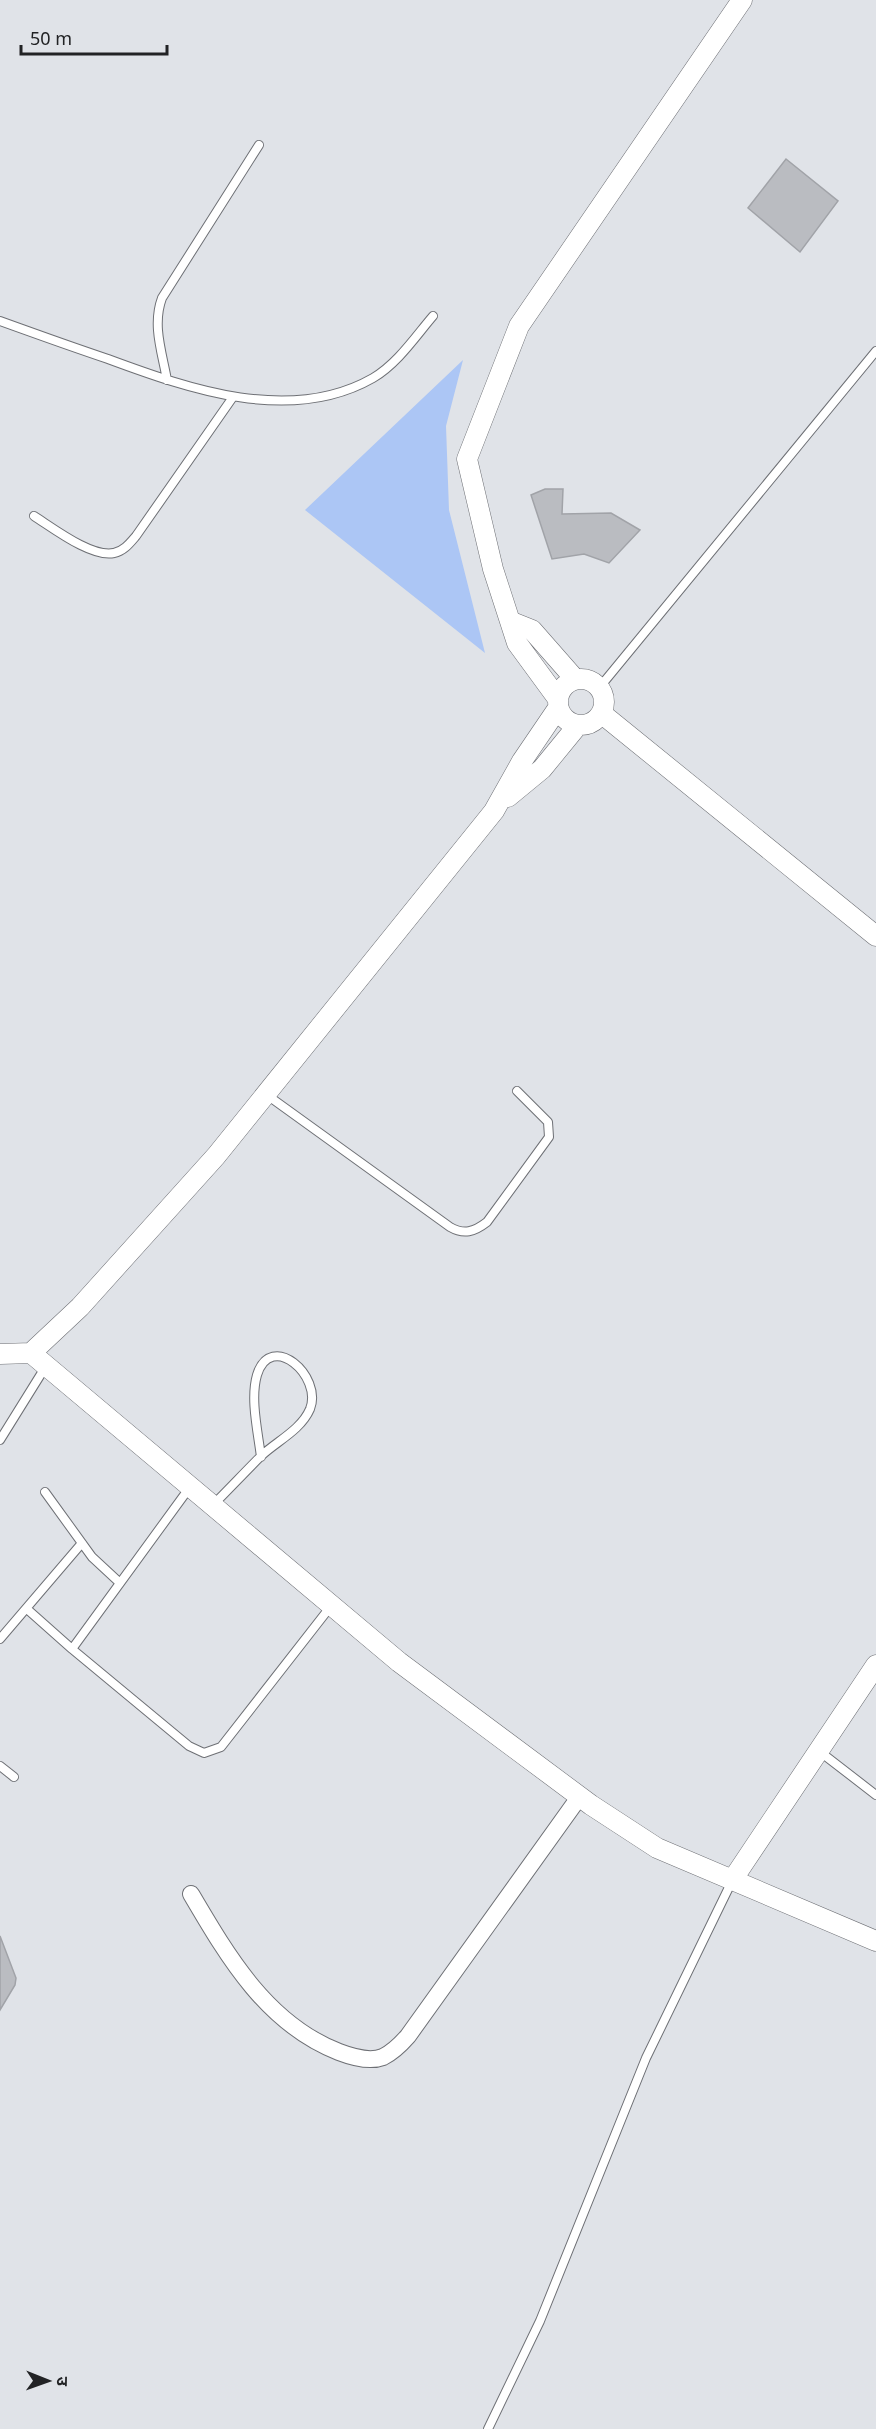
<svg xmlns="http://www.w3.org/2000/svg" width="876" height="2429" viewBox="0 0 876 2429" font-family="'Noto Sans','Noto Sans Devanagari',sans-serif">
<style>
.green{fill:#acc6f5}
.building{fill:#babcc1;stroke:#a1a3a8;stroke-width:1.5}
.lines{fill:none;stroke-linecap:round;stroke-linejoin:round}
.service-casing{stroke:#6e7075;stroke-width:10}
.minor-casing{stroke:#6e7075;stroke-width:18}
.tertiary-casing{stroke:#6e7075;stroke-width:21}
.service{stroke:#fff;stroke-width:8}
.minor{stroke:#fff;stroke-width:16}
.tertiary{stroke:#fff;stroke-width:20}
</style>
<rect width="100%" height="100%" fill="#e0e3e8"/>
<!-- green -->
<path class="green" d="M463,360l-17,66 3,84 36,143 -180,-143z"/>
<!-- building -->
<path class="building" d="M786,159l52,42 -38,51 -52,-44z
M545,489h18l-1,25 49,-1 29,17 -31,33 -25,-9 -32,5 -21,-64z
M0,1936l16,42 -1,7 -15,25z"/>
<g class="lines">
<!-- service casing -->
<g class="service-casing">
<path id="service" d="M0,321c36,13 72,26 108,38 81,30 183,66 265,19 25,-15 42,-41 60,-62
M167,380c-5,-28 -15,-55 -5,-82l97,-153
M34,516c19,12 58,42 80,37 10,-2 16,-10 22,-17l97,-139
M599,688l277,-337
M267,1095l183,132c14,8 24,5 37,-5l62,-85 -1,-15 -31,-31
M0,1440l46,-74
M45,1492l47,65 28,26
M213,1505c16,-16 32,-33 48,-49 16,-15 40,-26 49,-47 13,-33 -39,-79 -53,-34 -7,24 1,57 4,82
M27,1609l45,40 117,97 15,7 17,-6 110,-141
M0,1639l82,-96
M72,1649l118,-162
M819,1751l57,44
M0,1766l14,11
M488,2429l52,-108 106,-263 87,-179"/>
</g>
<!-- minor casing -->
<g class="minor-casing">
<path id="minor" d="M191,1894c37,63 76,130 148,158 13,5 31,10 44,5 10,-5 18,-13 25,-21l172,-240"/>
</g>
<!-- tertiary casing -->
<g class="tertiary-casing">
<path id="tertiary" d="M512,622l20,8 43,49
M558 702a23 23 0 1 1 46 0a23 23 0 1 1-46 0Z
M558,699l-41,-56 -24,-74 -26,-110 52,-133 223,-326
M601,713l275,223
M508,797l34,-28 36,-44
M31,1353l368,309 192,143 66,43 219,93
M0,1354l31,-1 49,-46 136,-151 278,-345 28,-50 36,-53
M733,1879l143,-214"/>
</g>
<!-- service -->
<use href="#service" class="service"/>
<!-- minor -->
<use href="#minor" class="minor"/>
<!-- tertiary -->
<use href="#tertiary" class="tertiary"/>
</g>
<!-- north arrow -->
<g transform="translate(48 2381) rotate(91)" stroke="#e0e3e8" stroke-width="4.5" paint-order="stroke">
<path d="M0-4.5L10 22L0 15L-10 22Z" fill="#222325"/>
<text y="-9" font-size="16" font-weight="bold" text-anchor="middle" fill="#222325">उ</text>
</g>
<!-- scale -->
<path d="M21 45v9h146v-9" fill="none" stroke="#222325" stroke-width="3"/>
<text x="30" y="45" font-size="18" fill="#222325" stroke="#e0e3e8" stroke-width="4.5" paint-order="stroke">50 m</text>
</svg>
